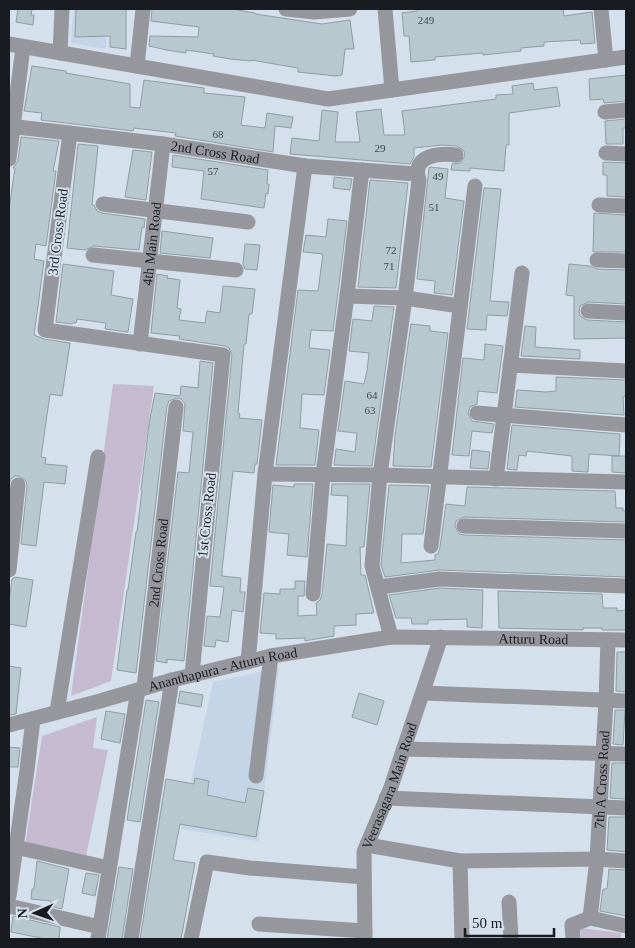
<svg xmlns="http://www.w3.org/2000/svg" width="635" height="948" viewBox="0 0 635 948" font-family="Georgia,serif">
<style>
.built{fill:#c4d5e7}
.green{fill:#c6bad0}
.building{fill:#b7c9cf;stroke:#8d9ea3}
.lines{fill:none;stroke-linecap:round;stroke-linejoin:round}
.minor{stroke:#96979d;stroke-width:15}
.labels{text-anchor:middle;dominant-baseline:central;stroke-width:4;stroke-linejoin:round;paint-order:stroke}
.number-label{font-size:11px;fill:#40474c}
.street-label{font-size:14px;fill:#181c20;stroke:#d4e0ec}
</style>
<rect width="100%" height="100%" fill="#d4e0ec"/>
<!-- built -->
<path class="built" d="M73,9h34l-1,40 -35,-6z
M279,668l-21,173 -77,-12 32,-147z"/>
<!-- green -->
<path class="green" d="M113,384l41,2 -43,295 -40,15z
M97,717l-4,31 15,2 -22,106 -61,-11 17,-109z
M580,928l41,5v6h-40z"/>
<!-- building -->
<path class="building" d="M18,9h14l-1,6h3l-1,10 -17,-3z
M76,9h50v40l-16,-2v-11l-35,1z
M152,9h85v1l18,3v1l67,10 28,-4 4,29h-9l-3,26 -6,1 -38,-4v-4l-47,-8v1l-21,-2 -17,-3 1,-2 -28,-4v3l-19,-3 -18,-4 1,-10 48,1 1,-10 -48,-6z
M417,9h146l1,7 28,-4 3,31 -14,1 -1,-4 -36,2v4l-23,2v3l-38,4v-2l-48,4v3l-24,2 -2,-26h-5l-2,-23 15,-2z
M32,66l34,5v2l64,11v23l10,1 4,-28 60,8v5l41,4 -4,28 24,3 2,-15 26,4 -2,11 -16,-2 -2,26 -98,-16 1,-3 -42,-5 -1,3 -92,-11 1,-7 -18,-2z
M626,75v26l-22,2 -1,-4 -13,1 -1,-21z
M533,83l1,7 23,-3 3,19 -51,7v32h-3l-2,26 -34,-3v3l-19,-1 1,-6 8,-1 5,-7 -1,-5 -7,-5 -15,-1 -28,3v9l-4,7 -120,-10 2,-16 27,3 3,-31 16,2 -3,30h25l-4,-30 25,-3 3,26h21l-3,-24 94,-12v-4l17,-1 -1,-8z
M626,119v9h-3v16h-17l-1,-23z
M21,137l38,4 -6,30h3l-10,75 -10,-2 -2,15 10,2 -10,74 10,4 26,4 -8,53 -12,-2 -9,63 5,1 -1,6 22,2 -2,18 -21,-2 -8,64 -15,-2 6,-58 -1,-5 -7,-5h-4l-4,3 -2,5v-274l6,-42h-2l5,-7z
M78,144l20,2 -6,59h2l3,6 5,2 43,6 -1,9 -2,-1 -3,23 -45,-4 -9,4 -18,-2z
M133,150l19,2 -6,48 -21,-3z
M173,155l95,15 -1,14h2l-1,10 -2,-1 -2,15 -63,-9 3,-28 -32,-4z
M603,162l23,1v34l-19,-1v-21h-4z
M430,167l18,2 -3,29 19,3 -12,94 -18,-2 1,-12 -18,-2 12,-111z
M334,177l18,2 -2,11 -17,-2z
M370,180l38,3 -12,105 -38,-1z
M484,188l17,1 -11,112 19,1 -2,14 -20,-1 -1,15 -19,-1z
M594,213l32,2v37h-33z
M328,219l19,2 -14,110 -22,-1 -2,18 21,2 -6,45 -22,-1 -2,34 19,2 -4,35h-39l22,-175 20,1 5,-37 -20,-2 3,-17 20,2z
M162,231l51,7 -3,20 -50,-5z
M245,244l15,1 -3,25 -12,-1 -2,-5z
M63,264l51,7 -3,24 22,4 -5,33 -23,-3 1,-6 -29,-4 -1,4h-3l-1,1 -16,-2z
M569,264l21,2 7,3 29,1v34l-38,-2 -8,4 -1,5 1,5 7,4 39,2v16l-52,1v-43l-8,-1z
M157,274l11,2 -1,2 13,2 -3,28 4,1 -2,11 26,3 2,-12 13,2 3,-27 32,3 -3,25h-3l-3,30h-2l-6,69 2,1 -1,4 23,2 -5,44h-2l-1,9 -21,-2 -11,99v6l19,2 -1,14h5l-2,20 -11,-2 -4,32 -12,-2 -1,7 -11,-1 3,-30 13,1 4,-30 -14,-1 22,-231 -3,-7 -4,-2 -46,-7 1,-3 -29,-3z
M374,306l20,1 -22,159 -38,-1 2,-16 19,3 2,-19 -19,-2 7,-50 19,3 3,-13 2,-18 -20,-2 4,-32 19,2z
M411,324l19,2v5l18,2 -17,134 -38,-1 2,-30z
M525,326l11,1 -1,20 45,3v9l-59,-3z
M485,344l18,2 -6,47 -19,-2 -1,13 -7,3 -2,6 4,8 22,3 -2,9 -20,-2 -3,25 -17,-1 11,-97 21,2z
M200,361l13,2 -29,298 -17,-2v4l-11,-2 22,-189 11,1 4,-41 -10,-1 2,-27 -4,-5 -4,-1 -8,3 -2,5 -31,267 -19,-3 10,-80h1l8,-58h1l5,-42h-1l8,-66 6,-31 25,3 1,-10 17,2z
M556,377l70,3v16l-3,1 1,18 -109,-8 2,-17 29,2 10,-1z
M512,425l108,9 -1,22 -30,-2 -1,18 -16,-1v-15l-45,-5 -1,5 -7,-1 -2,15 -10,-1z
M472,450l18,2 -2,17 -18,-1z
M612,456h14v17l-14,-1z
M294,484h19l-6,73 -20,-2 2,-21 -20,-2 4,-47 21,2z
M332,484h38l-6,63h-4l1,28h4l9,38 -18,1v11l-22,1v10l-24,4 -5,1v-3l-29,1v-5l-16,-1 4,-40 16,1v-5h15v-8h10l-1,15h-6v20l19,-1 -1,-12 4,-3 2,-5 5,-51 19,2 2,-50 -17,-1z
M389,485l40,1 -6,48h-21l-1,29 34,-3v-5l3,-1 2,-7 6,-43 19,2 2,-19 148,4 1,17h7v3h3v11l-162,-5 -8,4 -1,5 4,8 5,1 162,5v37l-186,-7 -55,7 -4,-12z
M15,577l18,3 -7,47 -17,-3v-23l3,-22z
M440,588l43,2 -1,38 -15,-1v-8l-39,1v4h-16l-1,-6h-15l-7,-23z
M498,591l104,3 1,14h14v3l9,-1v20h-24v-2h-19v2l-84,-2z
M617,652h9v40l-10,-1z
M9,666l12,2 -5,46 -7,1z
M180,691l23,4 -2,12 -23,-4z
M359,693l25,8 -7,24 -25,-8z
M146,700l13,2 -19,120 -13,-2z
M615,710h10l-2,35 -10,-1z
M106,711l19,3 -5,29 -19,-4z
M9,747l11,1 -2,19h-9z
M612,763h14v36l-16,-1z
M195,778l14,3 -2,14 38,8 3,-15 16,3 -8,46 -76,-13 -7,36 22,3 -14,76h-41l26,-160 28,5z
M609,817h17v35l-19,-2z
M37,861l32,8 -7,40 -12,-3 1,-5 -20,-2 1,-10h2z
M119,867l14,2 -11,70h-15z
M609,869l17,1v46l-26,-5 3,-22h4z
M86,873l13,2 -4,21 -13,-3z
M13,916l47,11 -1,12h-13l-35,-7z"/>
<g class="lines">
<!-- minor -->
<g class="minor">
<path d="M286,9l28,3 36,-3"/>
<path d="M385,9l7,81"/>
<path d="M601,9l5,51"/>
<path d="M9,44l319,55 298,-42"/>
<path d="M60,53l2,-44"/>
<path d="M137,66l6,-57"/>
<path d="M605,112l21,-2"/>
<path id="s1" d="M9,126l154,18 142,22 112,8"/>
<path d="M70,133l-25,197 178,25 -31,320"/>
<path d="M606,153l20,1"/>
<path d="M9,159l14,-112"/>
<path d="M103,204l145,18"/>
<path d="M599,205l27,1"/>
<path d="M93,255l143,15"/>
<path d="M597,260l29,1"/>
<path d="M347,296l58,2 55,8"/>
<path d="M588,311l38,2"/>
<path id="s2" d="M140,344l23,-200"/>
<path d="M510,365l116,6"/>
<path d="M477,413l149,12"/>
<path d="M265,474l115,1 246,7"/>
<path d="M496,479l26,-206"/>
<path d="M464,526l162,5"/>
<path d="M431,546l44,-360"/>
<path d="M9,570l9,-85"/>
<path d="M379,587l61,-8 186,7"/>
<path d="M313,594l10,-120 24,-178 15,-126"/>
<path d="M391,637l-19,-71 8,-91 25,-177 14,-118c-8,-25 20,-27 37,-25"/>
<path d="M248,662l17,-188 40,-308"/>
<path id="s3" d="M144,688l32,-281"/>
<path d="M424,693l202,8"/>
<path d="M57,712l41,-255"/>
<path id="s4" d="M9,725l91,-24 72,-21 99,-24 120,-19 235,3"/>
<path d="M404,749l222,5"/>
<path d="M256,776l15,-120"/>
<path d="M386,798l240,10"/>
<path d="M367,845l93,16 137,-2 29,2"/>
<path d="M15,847l94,21"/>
<path d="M460,861l2,78"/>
<path d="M9,896l18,-126 6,-51"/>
<path d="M509,902l2,37"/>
<path d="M9,906l91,21"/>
<path id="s5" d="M590,918l7,-59 9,-158 2,-61"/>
<path d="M590,918l36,8"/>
<path d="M259,924l106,7"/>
<path d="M98,939l40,-249"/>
<path d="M131,939l41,-259"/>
<path d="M191,939l16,-77 43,6 114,9"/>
<path id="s6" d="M365,939l-1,-87 26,-62 51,-153"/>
<path d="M573,939l-1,-14 18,-7"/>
</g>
</g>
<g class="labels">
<!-- number labels -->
<g class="number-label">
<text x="426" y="20">249</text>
<text x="218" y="134">68</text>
<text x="380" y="148">29</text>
<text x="213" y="171">57</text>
<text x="438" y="176">49</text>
<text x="434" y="207">51</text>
<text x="391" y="250">72</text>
<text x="389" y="266">71</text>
<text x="372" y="395">64</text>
<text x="370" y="410">63</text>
</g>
<!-- street labels -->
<g class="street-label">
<text stroke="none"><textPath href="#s1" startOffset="208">2nd Cross Road</textPath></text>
<text transform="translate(58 232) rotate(-83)">3rd Cross Road</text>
<text stroke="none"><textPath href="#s2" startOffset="101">4th Main Road</textPath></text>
<text transform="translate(207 515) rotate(-84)">1st Cross Road</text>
<text stroke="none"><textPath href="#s3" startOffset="126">2nd Cross Road</textPath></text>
<text stroke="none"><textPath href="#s4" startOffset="535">Atturu Road</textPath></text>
<text stroke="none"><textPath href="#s4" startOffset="221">Ananthapura - Atturu Road</textPath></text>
<text stroke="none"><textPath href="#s5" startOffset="139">7th A Cross Road</textPath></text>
<text stroke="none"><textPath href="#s6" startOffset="158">Veerasagara Main Road</textPath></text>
</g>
</g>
<!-- border -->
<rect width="635" height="948" fill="none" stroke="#181c20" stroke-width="20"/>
<!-- north arrow -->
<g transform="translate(35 913) rotate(268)" stroke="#d4e0ec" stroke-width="4" paint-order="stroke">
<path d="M0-4L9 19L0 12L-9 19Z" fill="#181c20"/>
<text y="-8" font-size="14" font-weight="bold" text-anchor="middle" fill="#181c20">N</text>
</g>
<!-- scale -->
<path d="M465 928v8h89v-8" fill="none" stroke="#181c20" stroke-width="2.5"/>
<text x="472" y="928" font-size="15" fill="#181c20" stroke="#d4e0ec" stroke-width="4" paint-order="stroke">50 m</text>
</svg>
